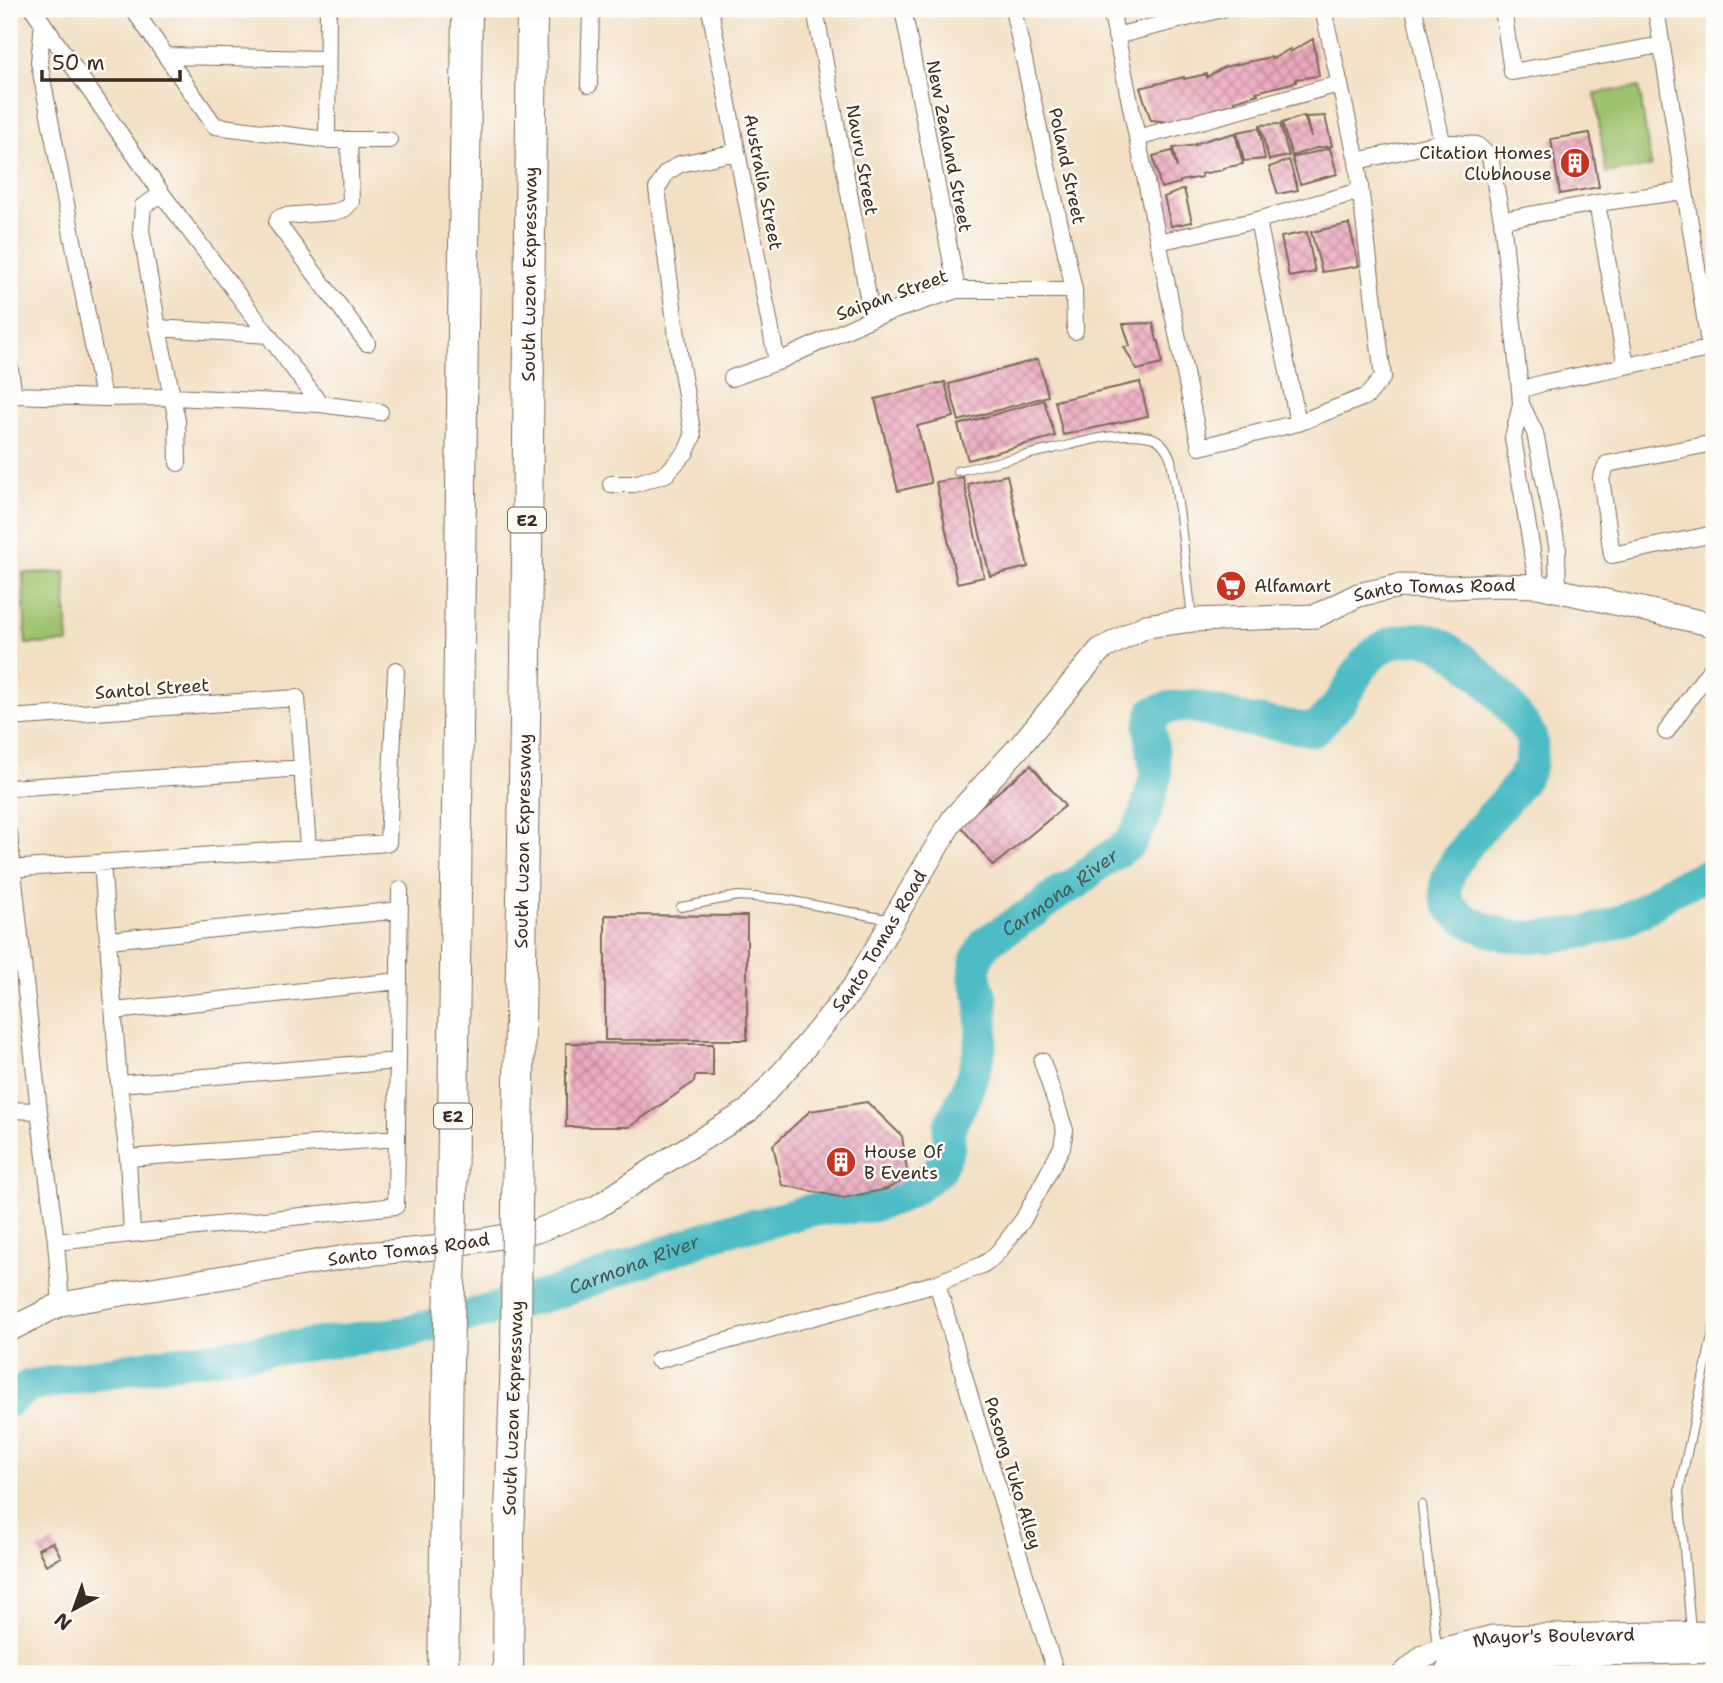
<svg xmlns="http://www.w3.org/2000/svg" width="1723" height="1683" viewBox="0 0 1723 1683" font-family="'Shantell Sans',sans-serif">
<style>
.pitch{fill:#9dc26d;stroke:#6c7646;stroke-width:2}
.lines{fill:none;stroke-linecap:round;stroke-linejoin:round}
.river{stroke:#4ebcc5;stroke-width:33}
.building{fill:url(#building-cross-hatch)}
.lane-casing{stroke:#7b6a58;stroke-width:10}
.street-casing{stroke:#7b6a58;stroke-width:18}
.secondary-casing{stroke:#7b6a58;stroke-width:25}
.highway-casing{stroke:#7b6a58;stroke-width:32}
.lane{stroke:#fff;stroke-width:8}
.street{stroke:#fff;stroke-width:16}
.secondary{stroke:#fff;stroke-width:23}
.highway{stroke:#fff;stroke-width:30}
.highway-bridge-casing{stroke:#7b6a58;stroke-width:32;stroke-linecap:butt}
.highway-bridge{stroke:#fff;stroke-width:30}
.labels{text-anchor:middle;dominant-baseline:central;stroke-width:5;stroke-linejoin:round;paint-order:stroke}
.shield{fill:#fdfcf7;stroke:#75695f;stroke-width:2}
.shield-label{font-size:16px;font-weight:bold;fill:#3b2a1e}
.street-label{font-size:18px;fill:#3b2a1e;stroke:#fdfcf7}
.poi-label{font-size:18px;fill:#3b2a1e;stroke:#fdfcf7;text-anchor:start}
.water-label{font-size:19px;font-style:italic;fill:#425d58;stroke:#fdfcf7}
</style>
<defs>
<pattern id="building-cross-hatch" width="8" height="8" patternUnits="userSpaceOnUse" patternTransform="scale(1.75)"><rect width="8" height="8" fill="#eca9be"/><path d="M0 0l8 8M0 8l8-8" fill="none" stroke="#c08a9a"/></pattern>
</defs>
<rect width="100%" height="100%" fill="#fdfcf7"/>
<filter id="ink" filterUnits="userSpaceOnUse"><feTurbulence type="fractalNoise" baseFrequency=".0143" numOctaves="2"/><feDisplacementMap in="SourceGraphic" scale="14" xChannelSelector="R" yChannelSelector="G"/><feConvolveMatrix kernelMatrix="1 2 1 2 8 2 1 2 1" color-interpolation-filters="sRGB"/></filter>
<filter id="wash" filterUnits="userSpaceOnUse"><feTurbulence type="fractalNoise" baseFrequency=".00686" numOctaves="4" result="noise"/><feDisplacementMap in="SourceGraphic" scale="28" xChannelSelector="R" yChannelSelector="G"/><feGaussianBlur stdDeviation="1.57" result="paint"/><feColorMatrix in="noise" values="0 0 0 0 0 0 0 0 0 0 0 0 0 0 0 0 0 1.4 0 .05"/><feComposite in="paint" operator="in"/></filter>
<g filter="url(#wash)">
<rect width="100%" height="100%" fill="#f3e0c4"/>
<!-- pitch -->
<path class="pitch" d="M1639,87l12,80 -45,6 -11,-80z
M65,572l3,71 -42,1 -3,-71z"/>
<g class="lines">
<!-- river -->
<path class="river" id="s1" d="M9,1401l20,-15 122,-21 257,-33 150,-40 168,-62 35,-6 49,-14 62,-4 27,-9 20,-12 20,-15 10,-23v-19l18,-37 11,-33 4,-22v-36l-7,-21 1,-19 10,-18 52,-33 21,-17 18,-9 19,-17 33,-22 14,-23 13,-46 -6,-46 3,-16 18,-6 21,-1 54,14 68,10c10,-10 21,-20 29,-32 12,-19 21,-41 42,-52 9,-5 32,-9 42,-7 31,8 76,57 94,83 3,4 7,9 9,13 3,7 2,19 1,26 -2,12 -12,23 -19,32 -18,22 -55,59 -64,84 -7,22 0,31 19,43 12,7 25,12 39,15 27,5 79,-1 105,-10 12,-4 27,-12 38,-19 7,-4 14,-11 21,-15 14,-7 30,-13 44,-19"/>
</g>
<g id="blocks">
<!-- building -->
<path class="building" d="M1313,39l6,37 -23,3v3l-40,10 2,2 -24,7 2,2 -44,12 2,2 -24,5 -19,-2 -11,-32 44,-11v2l23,-5v3l17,-10 47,-10 1,2 18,-10v3z
M1304,116l7,21 -5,-20 19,-1 7,30 -16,2 -24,8 -10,-33z
M1280,124l9,32 -20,4 -9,-35z
M1259,128l6,31 -21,2 -7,-29z
M1235,133l8,31 -20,4v2l-22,4 1,3 -22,4v2l-19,5 -8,-32 19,-5 5,17 -4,-20 23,-3 -1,-1 21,-7 1,1z
M1590,133l9,54 -39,7 -9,-55z
M1330,148l7,26 -37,10 -8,-26z
M1289,160l9,30 -20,4 -9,-27z
M1184,189l8,33 -21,4 -7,-29z
M1349,224l10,42 -37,6 -11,-40z
M1307,232l8,40 -26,5 -8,-40z
M1153,323l4,18h2l3,23 -25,6 -13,-23 6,-1 -7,-22z
M1038,359l10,37 -89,25 -10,-37z
M945,382l9,35 -37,9 14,57 -33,8 -23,-92z
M1140,382l8,34 -85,19 -8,-34z
M1044,400l11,36 -87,24 -10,-35z
M1007,475l21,92 -38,9 -22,-92z
M963,477l21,100 -27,6 -21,-101z
M1031,765l34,41 -72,60 -34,-42z
M605,915l142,1v124h-142z
M566,1043l147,1v32h-18l-1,6 -65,45h-63z
M867,1102l35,34 6,42 -21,11 -43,9 -62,-13 -9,-40 37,-34z
M53,1542l8,15 -15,8 -8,-16z"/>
</g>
</g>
<g filter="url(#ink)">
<use href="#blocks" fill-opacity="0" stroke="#7b6a58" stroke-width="2"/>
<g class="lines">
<!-- lane casing -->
<g class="lane-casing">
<path id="lane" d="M957,471c32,-7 64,-15 96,-22 30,-7 66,-19 97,-12 11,2 18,13 21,23l9,56 12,101
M681,907l57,-11 45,3 108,21
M1422,1505l15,143
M1691,1631l-12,-140 35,-164"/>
</g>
<!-- street casing -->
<g class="street-casing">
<path id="street" d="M33,9l129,185 158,210
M133,9l82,117 112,14h62
M710,9l67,353
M815,9l57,309
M903,9l54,281
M1013,9l61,281 1,41
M1111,9l89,438 98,-24 69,-27 16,-19 -26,-216 -34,-152
M1414,9l28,133
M1503,9l9,63 149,-27
M1656,9l54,340
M43,23l-4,39 64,336
M1116,36l106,-27
M166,56l161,3
M589,85l2,-76
M1137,138l202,-54
M327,140l1,-131
M349,140l2,62 -7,7 -10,3 -50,4 -5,2 -2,5 90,120
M1357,161l85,-19 35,3 13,12 12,63 18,170 1,14 -8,34 19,113
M162,194l-19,12 -2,24 17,98 19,93 1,42
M1597,203l29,163
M1258,220l40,203
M1502,220l95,-17 88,-12
M1158,242l100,-22 102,-29
M158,328l111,7
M9,364l5,31
M732,378l45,-16 95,-44 85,-28h117
M1520,390l23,-7 171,-35
M9,398l5,-3 89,3 69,-1 148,7 60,8
M1521,404l14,29 23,117
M1714,443l-107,21 -6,14 11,77 102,-21
M611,484h23l32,-10 20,-22 7,-16 -12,-70 -24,-177 9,-16 14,-9 57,-12
M1557,553l1,37
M1532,554l6,32
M9,718l288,-20 11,150
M1666,732l35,-50 13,-17
M9,788l294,-20
M9,834l30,277 17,131 5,62
M102,862l17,222 9,74 4,76
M9,869l379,-26 8,-173
M109,940l291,-30
M114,1011l285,-30
M119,1084l279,-23
M9,1110l30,1
M128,1158l269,-20
M56,1242l340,-36 4,-316
M937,1283l45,-18 8,-5 9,-9 24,-31 39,-73 3,-17 -23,-69
M658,1360l279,-77 41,141 78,250"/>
</g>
<!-- secondary casing -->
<g class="secondary-casing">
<g id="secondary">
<path id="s2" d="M9,1330l52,-26 303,-50 69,-6 104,-17 60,-24 71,-47 80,-49 47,-52 58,-71 100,-169 68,-74 79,-95 46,-24 46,-6 124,-4 42,-21 41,-9 50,1 50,-2 39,1 176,39"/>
<path id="s3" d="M1404,1674l19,-17 14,-6 56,-14 221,-4"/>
<path d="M1445,1674c9,-16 36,-15 53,-17l216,-6"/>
</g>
</g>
<!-- highway casing -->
<g class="highway-casing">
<g id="highway">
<path id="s4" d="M517,1203l9,-542 6,-652"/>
<path d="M452,1208l15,-1199"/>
<path d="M443,1674l5,-310"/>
<path d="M508,1674l1,-138 7,-178"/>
</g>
</g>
<!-- lane -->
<use href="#lane" class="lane"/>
<!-- street -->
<use href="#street" class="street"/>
<!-- secondary -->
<use href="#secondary" class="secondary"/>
<!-- highway -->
<use href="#highway" class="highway"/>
<!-- highway-bridge casing -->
<g class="highway-bridge-casing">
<path id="highway-bridge" d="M516,1358l1,-155
M448,1364l4,-156"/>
</g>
<!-- highway-bridge -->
<use href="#highway-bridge" class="highway-bridge"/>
</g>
</g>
<!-- icons -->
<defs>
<g id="building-disc" transform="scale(1.575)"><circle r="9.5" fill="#c8321e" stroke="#fdfcf7"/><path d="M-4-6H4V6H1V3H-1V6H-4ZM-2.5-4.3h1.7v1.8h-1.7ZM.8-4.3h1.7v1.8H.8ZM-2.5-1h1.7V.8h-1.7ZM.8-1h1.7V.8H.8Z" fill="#fff"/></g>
<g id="supermarket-disc" transform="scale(1.575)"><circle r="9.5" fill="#c8321e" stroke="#fdfcf7"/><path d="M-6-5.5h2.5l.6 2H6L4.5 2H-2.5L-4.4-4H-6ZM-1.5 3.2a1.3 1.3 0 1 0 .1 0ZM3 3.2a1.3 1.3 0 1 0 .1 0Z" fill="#fff"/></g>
</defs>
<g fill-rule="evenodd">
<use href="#building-disc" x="1575" y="163"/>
<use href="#supermarket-disc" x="1231" y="586"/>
<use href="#building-disc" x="841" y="1162"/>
</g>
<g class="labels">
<!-- shield labels -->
<g class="shield">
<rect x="508" y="507.5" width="38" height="25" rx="5"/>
<rect x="434" y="1103.5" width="38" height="25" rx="5"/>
</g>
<g class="shield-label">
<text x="527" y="520">E2</text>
<text x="453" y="1116">E2</text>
</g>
<!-- street labels -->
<g class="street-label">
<text transform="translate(949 146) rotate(79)">New Zealand Street</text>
<text transform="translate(862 160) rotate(80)">Nauru Street</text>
<text transform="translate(1067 166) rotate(78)">Poland Street</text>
<text transform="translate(763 182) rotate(79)">Australia Street</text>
<text stroke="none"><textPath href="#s4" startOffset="929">South Luzon Expressway</textPath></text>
<text transform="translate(892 295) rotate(-20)">Saipan Street</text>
<text stroke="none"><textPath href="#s2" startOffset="1712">Santo Tomas Road</textPath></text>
<text transform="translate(152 689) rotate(-4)">Santol Street</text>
<text stroke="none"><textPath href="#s4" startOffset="362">South Luzon Expressway</textPath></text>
<text stroke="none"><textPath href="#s2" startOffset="999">Santo Tomas Road</textPath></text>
<text stroke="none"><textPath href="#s2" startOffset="410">Santo Tomas Road</textPath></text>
<text transform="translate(513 1408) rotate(-88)">South Luzon Expressway</text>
<text transform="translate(1013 1473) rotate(73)">Pasong Tuko Alley</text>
<text stroke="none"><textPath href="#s3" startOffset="159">Mayor's Boulevard</textPath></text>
</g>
<!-- poi labels -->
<g class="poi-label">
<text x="1552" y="153" text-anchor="end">Citation Homes<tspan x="1552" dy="21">Clubhouse</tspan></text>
<text x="1254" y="586">Alfamart</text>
<text x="864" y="1152">House Of<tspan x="864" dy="21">B Events</tspan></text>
</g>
<!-- water labels -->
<g class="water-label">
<text stroke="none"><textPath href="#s1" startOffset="1297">Carmona River</textPath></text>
<text stroke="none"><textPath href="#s1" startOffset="644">Carmona River</textPath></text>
</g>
</g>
<!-- margin -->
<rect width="1723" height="1683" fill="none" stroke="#fdfcf7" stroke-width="35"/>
<!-- north arrow -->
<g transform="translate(74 1609) rotate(221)" stroke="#fdfcf7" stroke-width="5" paint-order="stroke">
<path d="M0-5L12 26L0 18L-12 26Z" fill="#3b2a1e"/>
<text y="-10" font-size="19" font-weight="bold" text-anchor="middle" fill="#3b2a1e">N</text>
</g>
<!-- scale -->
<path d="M42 70v10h138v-10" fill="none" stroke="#3b2a1e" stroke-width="3.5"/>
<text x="52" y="70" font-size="21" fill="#3b2a1e" stroke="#fdfcf7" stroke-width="5" paint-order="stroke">50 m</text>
</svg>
